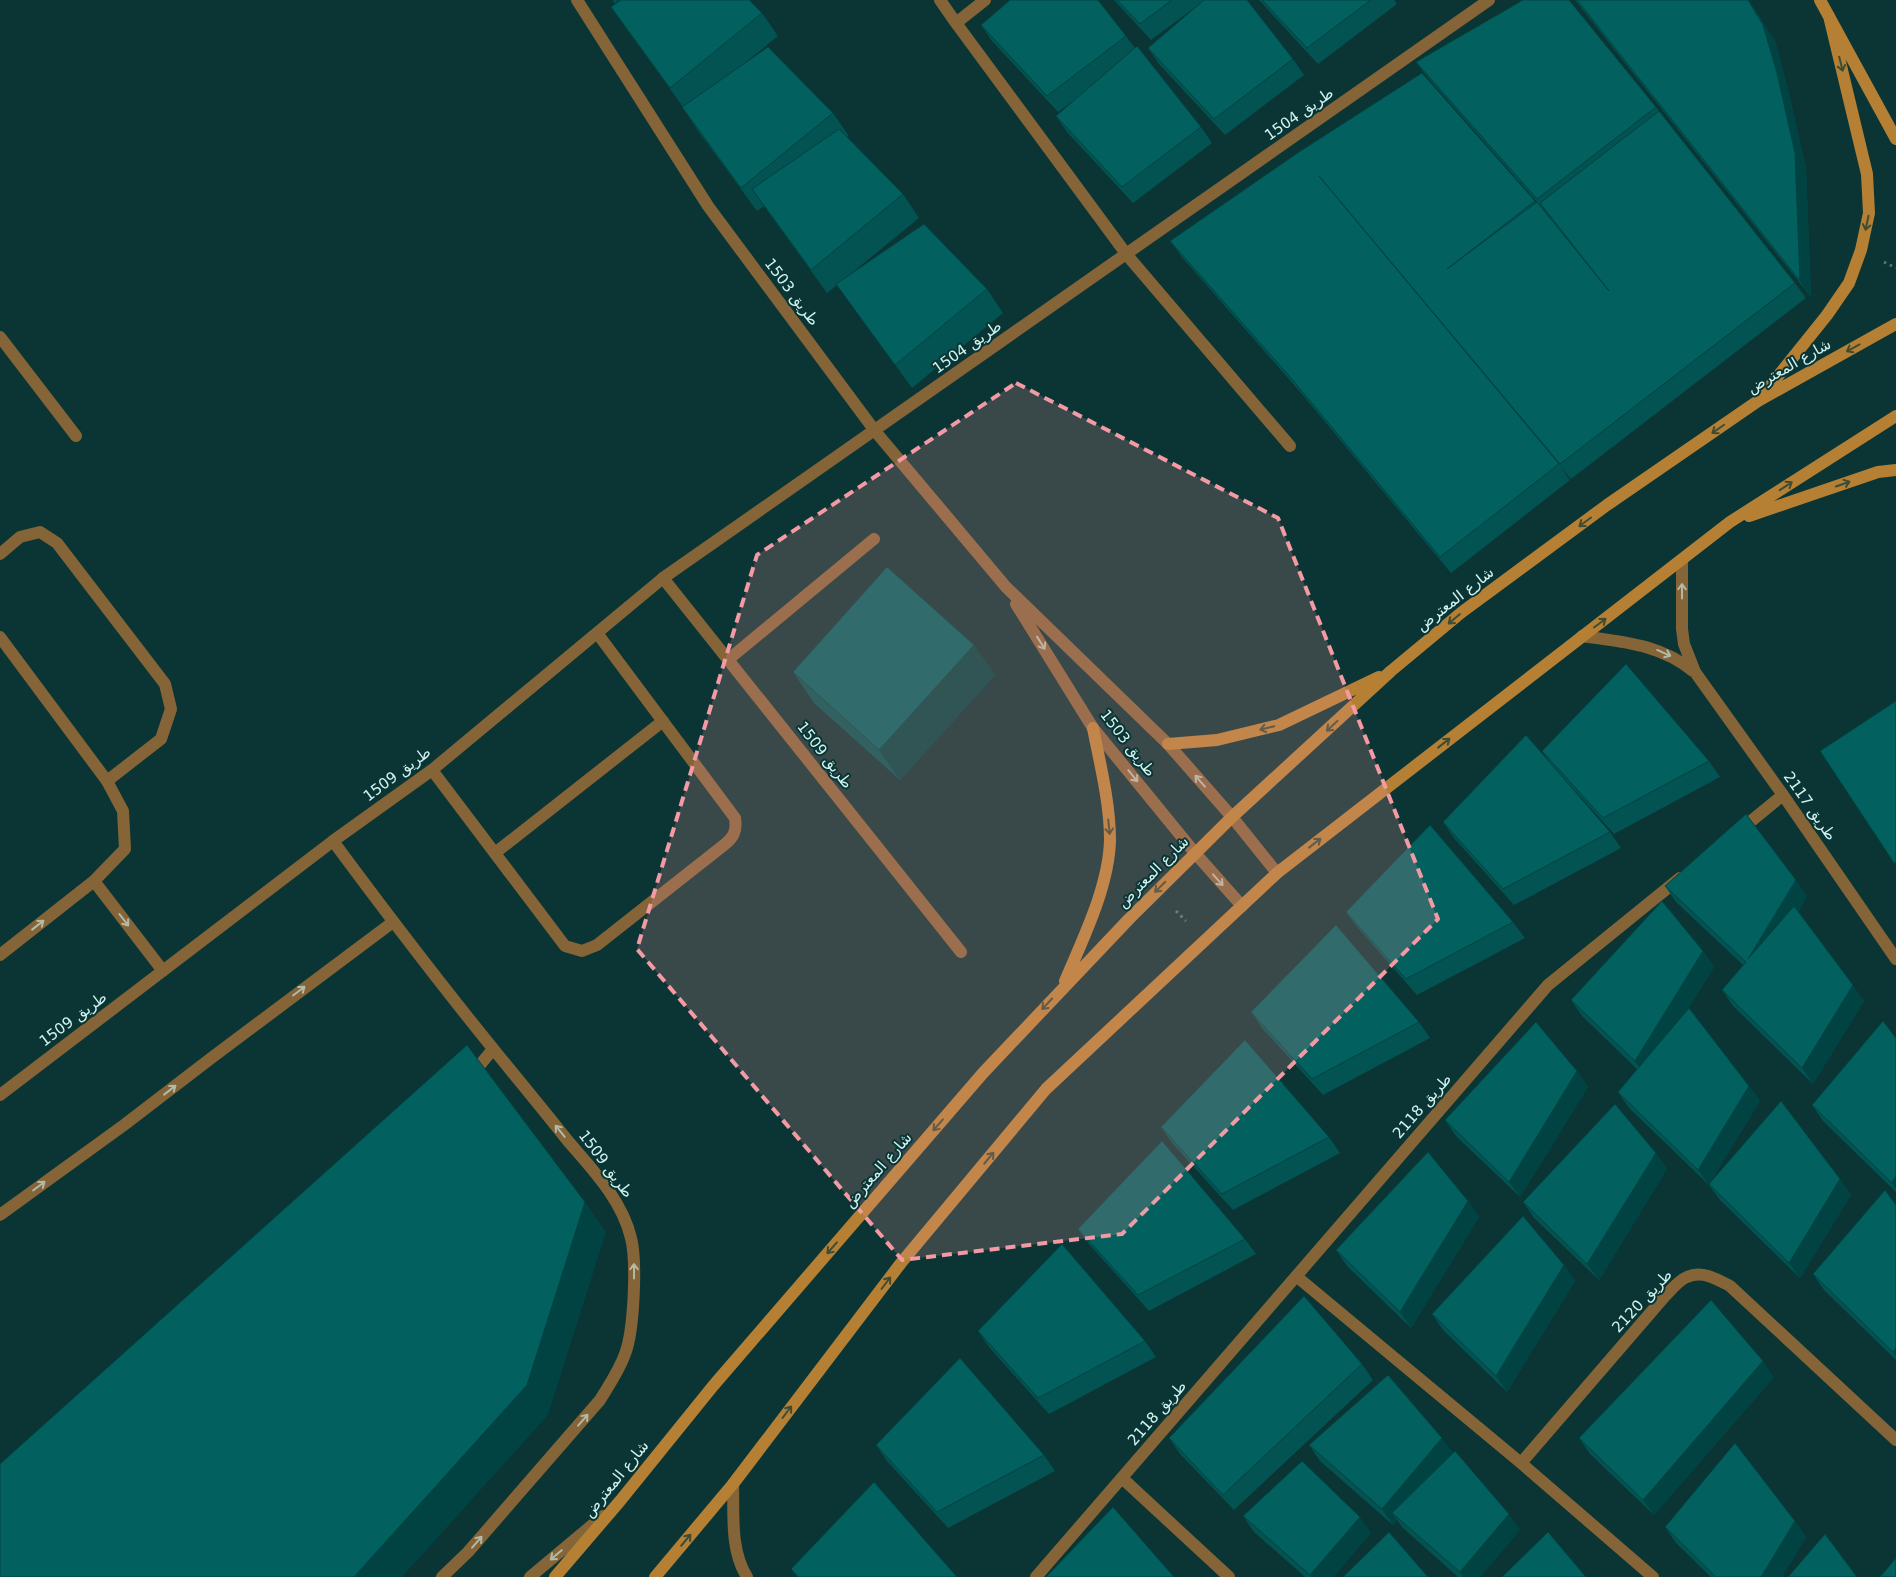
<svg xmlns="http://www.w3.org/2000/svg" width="1896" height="1577" viewBox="0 0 1896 1577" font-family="'DejaVu Sans',Cairo,sans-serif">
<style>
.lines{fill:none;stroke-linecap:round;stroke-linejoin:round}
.path{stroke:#4e7675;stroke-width:3;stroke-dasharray:2.5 4;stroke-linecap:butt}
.lane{stroke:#856437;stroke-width:12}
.street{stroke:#856437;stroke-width:12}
.secondary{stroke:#b68034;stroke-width:12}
.wall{fill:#025351}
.shaded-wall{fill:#014342}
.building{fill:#02605e;stroke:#014342}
.oneway{stroke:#3e4c34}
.oneway2{stroke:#b2baa7}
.marked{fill:#f49aa4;fill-opacity:0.2;stroke:#f49aa4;stroke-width:4;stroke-dasharray:10 6;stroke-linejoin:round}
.labels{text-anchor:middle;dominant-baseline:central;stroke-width:4;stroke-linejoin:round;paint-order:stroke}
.street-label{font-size:15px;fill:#d0f4f2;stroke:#0b3534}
</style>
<rect width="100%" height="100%" fill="#0b3534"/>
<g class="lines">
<!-- path -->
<path class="path" d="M1884,262l12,6
M1176,911l10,10"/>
<!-- lane -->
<path class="lane" d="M0,337l76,99
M0,554l20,-17 20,-5 17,11 108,141 6,25 -10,30 -54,42
M663,578l298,374
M729,659l145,-120
M432,770l133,176 17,5 15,-6 127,-100c10,-8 13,-14 11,-27l-138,-185
M333,841c54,73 109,145 166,215 23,28 46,56 69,85 25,29 54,59 63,97 6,24 3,93 -6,116 -6,17 -16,31 -25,46l-132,152 -26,25
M495,853l168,-132
M471,1076l22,-27
M0,1215l124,-90 86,-66 183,-137
M530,1577l73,-61"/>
<!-- street -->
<path class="street" d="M577,0l131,206 167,225 131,156 162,157 64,73 45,56
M940,0l16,23 171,232 163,191
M956,23l29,-23
M1682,561v68l2,15 11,28 88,123 113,164
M1016,604l77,124 102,125 47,53
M1582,636c40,6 78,8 111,35
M0,637l107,144 16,30 2,38 -31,32 -94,74
M1739,831l44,-36
M94,881l69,90
M0,1095l333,-254 99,-71 231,-192 826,-578
M1296,1276l225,187 132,114
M1521,1463l144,-167c6,-6 14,-16 22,-19 15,-7 30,2 43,9l166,154
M1122,1478l107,99
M733,1484c1,31 -3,66 14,93
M1036,1577l512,-592 132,-107"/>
<!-- secondary -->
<path class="secondary" d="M1820,0l76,139
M1762,396l65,-81 22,-32 12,-33 8,-37 -2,-39 -38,-158
M1749,516l129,-44 18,-2
M1168,744l49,-4 62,-15 100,-48
M1065,981c18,-42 44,-95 45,-141 0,-37 -10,-76 -17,-112
M555,1577l65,-76 93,-115 270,-313 146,-154 103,-102 159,-146 71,-59 145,-107 151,-104 138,-77
M655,1577l78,-93 168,-221 145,-174 231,-216 453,-351 166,-106"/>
</g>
<!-- wall -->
<path class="wall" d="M612,0h137l13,13 16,23 -38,31 93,46 16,23 -2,1 56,57 16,24 -71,58 139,13 16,24 -91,75 -75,-103 -10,8 -63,-87 -7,5 -59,-80 -16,-24h1l-72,-100 4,-3z
M1114,0h133l46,59 11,16 -79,60 -66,-71 -11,-16 53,-45 -50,37z
M1259,0h135l3,4 -79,60z
M1575,0h174l26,41 13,48 18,80 5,128z
M981,25l145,11 9,12 66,79 11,16 -79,60 -66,-71 -11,-16 21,-18 -19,14 -66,-71z
M1416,62l240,45 139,176 11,15 -235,181 -10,-11 9,12 -119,93 -149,-179 -121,-138 -11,-15 365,-40 16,18 -6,-8 -117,-133z
M974,645l21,30 -95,105 -86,-77 -21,-31z
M1542,751l167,10 11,16 -106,57 -44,-49 40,47 11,16 -107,57 -60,-67 -11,-16 107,-59z
M1665,886l142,10 -9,16 66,89 -51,83 -80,-78 -11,-16 21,-25 -67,-63z
M1346,912l167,10 12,16 -108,57 -59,-67z
M1703,951l11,16 -26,42 61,77 11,15 -51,83 131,-5 11,16 -51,83 -80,-78 -11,-15 -80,-77 -11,-16 19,-23 -55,-53 -11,-16z
M1251,1012l168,10 11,16 -107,57 -61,-67z
M1896,1038v154l-73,-71 -11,-16z
M1577,1071l11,16 -68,110 -64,-61 -11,-16z
M1161,1127l168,10 11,16 -107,57 -61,-67z
M1656,1153l11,16 -68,111 -65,-62 -11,-16z
M1468,1201l11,16 -68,111 -64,-62 -11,-16z
M1896,1205v155l-72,-70 -11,-16z
M1078,1229l167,10 11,15 -107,57 -60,-67z
M1564,1265l11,16 -68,111 -64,-62 -11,-16z
M978,1331l167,10 11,16 -107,57 -60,-67z
M1362,1364l11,16 -139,130 -54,-56 -11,-16z
M1774,1377l-120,138 -64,-61 -11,-16z
M876,1445l168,10 11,16 -107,57 -61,-67z
M1309,1445l144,8 67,77 -40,47h-22l-55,-49 -6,-8 -4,5 -73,-64z
M1243,1516l128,17 -38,44h-28l-51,-45z
M1795,1521l11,16 -24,40h-71l-35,-34 -11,-16z"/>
<!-- shaded-wall -->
<path class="shaded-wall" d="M1748,0h1l26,41 13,48 18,80 5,128 -11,-16z
M974,645l21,30 -95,105 -21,-30z
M1796,880l11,16 -48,79 -11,-16z
M1703,951l11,16 -68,110 -11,-16z
M1853,985l11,16 -51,83 -11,-16z
M1577,1071l11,16 -68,110 -11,-15z
M1749,1086l11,15 -51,84 -11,-15z
M1656,1153l11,16 -68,111 -12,-16z
M1896,1176v13l-4,-6z
M1840,1179l11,16 -51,83 -11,-15z
M1468,1201l11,16 -68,111 -11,-16z
M585,1202l21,30 -58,183 -146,162h-48z
M1564,1265l11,16 -68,111 -11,-16z
M1896,1348v8l-3,-4z
M1763,1361l11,16 -120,138 -11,-15z
M1442,1438l12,16 -62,59 5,7 -4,5 -11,-16z
M1509,1514l11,16 -40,47h-17l-3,-5z
M1360,1517l11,16 -38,44h-22l-1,-2z
M1795,1521l11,16 -24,40h-21z"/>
<!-- building -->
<path class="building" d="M613,0h6l-4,3z
M621,0h128l13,13 -92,75 -59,-81z
M1010,0h88l28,36 -79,60 -66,-71z
M1117,0h55l-32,24z
M1204,0h43l46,59 -79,60 -66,-71z
M1262,0h109l-64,48z
M1523,0h46l87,107 -119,92 -121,-137z
M1577,0h171l15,25 14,48 18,80 5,128z
M1137,46l64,81 -79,60 -66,-71z
M768,47l65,66 -92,75 -59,-81z
M1422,73l113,128 -88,68 90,-67 72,89 -69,-88 119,-92 136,172 -235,181 -241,-288 240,288 -119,93 -149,-179 -121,-137 129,-89z
M839,129l64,65 -92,76 -59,-81z
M924,224l63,65 -92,76 -59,-81z
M887,567l87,78 -95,105 -86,-78z
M1626,664l83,97 -106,57 -61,-67z
M1896,701v161l-2,1 -74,-112z
M1526,735l84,97 -107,57 -60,-67z
M1746,814l50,66 -48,79 46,-53 59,79 -51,83 -80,-78 24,-28 -81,-76z
M1430,825l83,97 -107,57 -60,-67z
M1662,901l41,50 -68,110 -64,-61z
M1336,925l83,97 -107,57 -61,-67z
M1689,1008l60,78 -51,84 -80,-78z
M1883,1021l13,17v138l-4,7 -80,-78z
M1536,1022l41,49 -68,111 -64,-62z
M1245,1040l84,97 -107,57 -61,-67z
M467,1045l118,157 -58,183 -173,192h-354v-113z
M1781,1101l59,78 -51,84 -80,-79z
M1615,1104l41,49 -69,111 -64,-62z
M1162,1141l83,98 -107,56 -60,-66z
M1428,1152l40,49 -68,111 -64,-62z
M1885,1190l11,15v143l-3,4 -80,-78z
M1523,1216l41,49 -68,111 -64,-62z
M1062,1244l83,97 -107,57 -60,-67z
M1304,1296l58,68 -139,131 -54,-57z
M1711,1300l52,61 -120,139 -64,-62z
M960,1358l84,97 -107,57 -61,-67z
M1388,1375l54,63 -60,71 -73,-64z
M1735,1443l60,78 -34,56h-45l-51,-50z
M1455,1451l54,63 -49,58 -68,-59z
M1302,1461l58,56 -50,58 -67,-59z
M874,1482l83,95h-159l-7,-8z
M1113,1507l61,70h-128z
M1389,1532l39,45h-85z
M1548,1532l38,45h-84z
M1825,1534l32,43h-69z
M1896,1558v19h-16z"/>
<!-- one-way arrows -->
<defs><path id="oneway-shaft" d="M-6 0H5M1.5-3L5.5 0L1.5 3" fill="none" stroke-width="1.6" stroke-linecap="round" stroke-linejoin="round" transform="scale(1.25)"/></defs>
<g class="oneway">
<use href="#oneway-shaft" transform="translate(1841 64) rotate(76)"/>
<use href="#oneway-shaft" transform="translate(1867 223) rotate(102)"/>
<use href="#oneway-shaft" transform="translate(1853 348) rotate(151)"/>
<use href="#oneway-shaft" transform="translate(1718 429) rotate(145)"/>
<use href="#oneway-shaft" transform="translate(1843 484) rotate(-19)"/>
<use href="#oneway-shaft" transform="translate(1786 486) rotate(-33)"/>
<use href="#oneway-shaft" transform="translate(1585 522) rotate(143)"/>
<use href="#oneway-shaft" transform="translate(1454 619) rotate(140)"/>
<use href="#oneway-shaft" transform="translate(1600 623) rotate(-37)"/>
<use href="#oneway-shaft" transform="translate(1332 726) rotate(137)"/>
<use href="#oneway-shaft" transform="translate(1267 728) rotate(166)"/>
<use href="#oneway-shaft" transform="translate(1444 743) rotate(-38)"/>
<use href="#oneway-shaft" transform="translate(1109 827) rotate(84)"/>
<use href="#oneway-shaft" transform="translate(1315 843) rotate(-38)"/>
<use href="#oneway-shaft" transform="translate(1160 887) rotate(135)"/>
<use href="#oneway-shaft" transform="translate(1047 1004) rotate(133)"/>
<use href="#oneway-shaft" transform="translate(938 1125) rotate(131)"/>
<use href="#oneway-shaft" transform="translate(989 1158) rotate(-50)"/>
<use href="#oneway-shaft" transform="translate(832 1248) rotate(131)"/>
<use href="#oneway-shaft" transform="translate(886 1283) rotate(-53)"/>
<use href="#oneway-shaft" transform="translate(787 1412) rotate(-53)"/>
<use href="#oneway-shaft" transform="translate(686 1540) rotate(-50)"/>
</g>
<g class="oneway2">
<use href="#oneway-shaft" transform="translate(1682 591) rotate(-90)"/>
<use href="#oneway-shaft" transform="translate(1041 643) rotate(58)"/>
<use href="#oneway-shaft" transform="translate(1664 653) rotate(24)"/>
<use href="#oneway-shaft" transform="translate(1133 776) rotate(51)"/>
<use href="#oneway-shaft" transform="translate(1200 781) rotate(-131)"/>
<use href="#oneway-shaft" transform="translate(1218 880) rotate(48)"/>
<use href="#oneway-shaft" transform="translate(124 920) rotate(52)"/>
<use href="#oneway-shaft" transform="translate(38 925) rotate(-38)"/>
<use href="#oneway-shaft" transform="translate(299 991) rotate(-37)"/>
<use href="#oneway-shaft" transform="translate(170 1090) rotate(-38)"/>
<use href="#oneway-shaft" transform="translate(560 1131) rotate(-129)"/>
<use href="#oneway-shaft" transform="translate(39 1186) rotate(-37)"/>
<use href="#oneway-shaft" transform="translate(634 1271) rotate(-90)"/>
<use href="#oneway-shaft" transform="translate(583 1420) rotate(-49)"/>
<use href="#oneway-shaft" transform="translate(477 1542) rotate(-49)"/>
<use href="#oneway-shaft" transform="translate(556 1555) rotate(140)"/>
</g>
<!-- marked area -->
<path class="marked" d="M1016,383l262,135 160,401 -316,315 -220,26 -265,-311 120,-394z"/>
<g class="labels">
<!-- street labels -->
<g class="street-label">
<text transform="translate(1299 114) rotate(-35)">طريق 1504</text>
<text transform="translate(792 292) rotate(53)">طريق 1503</text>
<text transform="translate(967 347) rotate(-35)">طريق 1504</text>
<text transform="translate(1789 366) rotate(-30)">شارع المعترض</text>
<text transform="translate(1455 599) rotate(-38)">شارع المعترض</text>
<text transform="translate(1128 743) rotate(52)">طريق 1503</text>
<text transform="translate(825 755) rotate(52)">طريق 1509</text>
<text transform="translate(397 774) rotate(-37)">طريق 1509</text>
<text transform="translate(1810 806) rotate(55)">طريق 2117</text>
<text transform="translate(1153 872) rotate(-45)">شارع المعترض</text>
<text transform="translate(73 1019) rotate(-37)">طريق 1509</text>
<text transform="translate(1422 1106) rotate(-49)">طريق 2118</text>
<text transform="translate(606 1164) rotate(53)">طريق 1509</text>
<text transform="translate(878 1170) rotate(-49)">شارع المعترض</text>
<text transform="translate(1642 1301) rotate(-47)">طريق 2120</text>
<text transform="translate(1157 1413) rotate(-49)">طريق 2118</text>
<text transform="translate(616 1479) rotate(-51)">شارع المعترض</text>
</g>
</g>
</svg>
